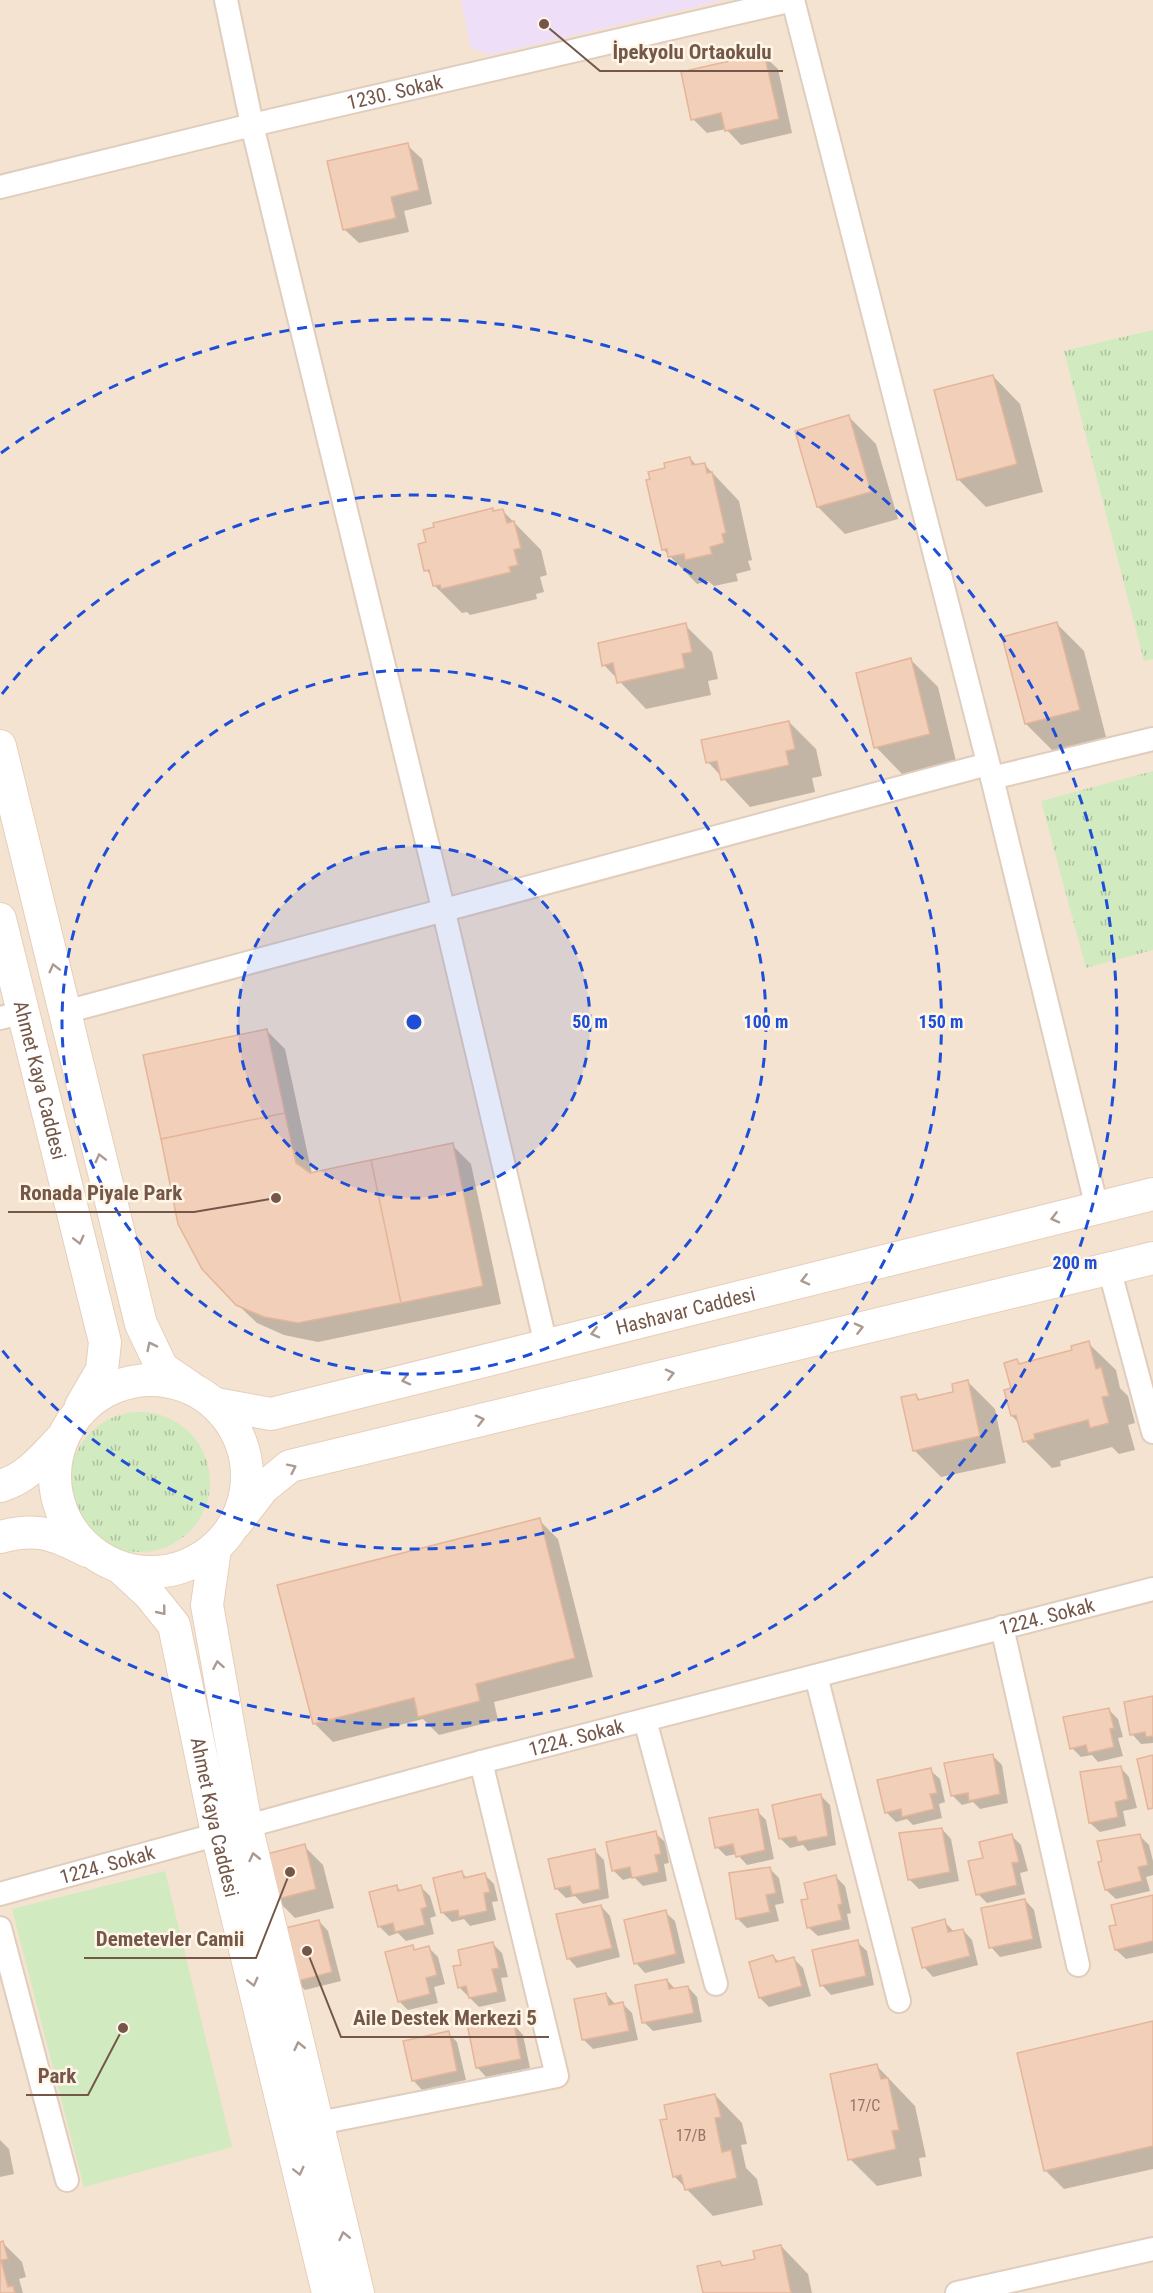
<svg xmlns="http://www.w3.org/2000/svg" width="1153" height="2293" viewBox="0 0 1153 2293" font-family="'Roboto Condensed',sans-serif">
<style>
.residential{fill:#f4e3d0}
.education{fill:#eedef8}
.grass{fill:url(#grass-tufts)}
.green{fill:#d1eac0}
.shadow{fill:#0003}
.building{fill:#f2cfb9;stroke:#e5b599;stroke-width:1.5}
.lines{fill:none;stroke-linecap:round;stroke-linejoin:round}
.street-casing{stroke:#e0cdbd;stroke-width:26}
.secondary-casing{stroke:#e6cebb;stroke-width:34}
.street{stroke:#fff;stroke-width:22}
.secondary{stroke:#fff;stroke-width:32}
.oneway{stroke:#ac9a91}
.ring{fill:none;stroke:#1d4ed8;stroke-width:3;stroke-dasharray:10 8}
.labels{text-anchor:middle;dominant-baseline:central;stroke-width:5;stroke-linejoin:round;paint-order:stroke}
.number-label{font-size:16px;fill:#947564}
.street-label{font-size:20px;fill:#745748;stroke:#fff6e8}
.centre{fill:#1d4ed8;stroke:#fff6e8;stroke-width:3}
.ring-label{font-size:18px;text-anchor:middle;font-weight:bold;fill:#1d4ed8;stroke:#fff6e8;stroke-width:5;stroke-linejoin:round;paint-order:stroke}
.leader{fill:none;stroke:#745748;stroke-width:2}
.callout-dot{fill:#745748;stroke:#fff6e8;stroke-width:2}
.callout-label{font-size:21px;text-anchor:middle;font-weight:bold;fill:#745748;stroke:#fff6e8;stroke-width:5;stroke-linejoin:round;paint-order:stroke}
</style>
<defs>
<pattern id="grass-tufts" width="24" height="20" patternUnits="userSpaceOnUse" patternTransform="scale(1.5)"><rect width="24" height="20" fill="#d1eac0"/><path d="M3 7l-1-3M5 7V3M7 7l1-3M15 17l-1-3M17 17v-4M19 17l1-3" fill="none" stroke="#aec09e"/></pattern>
</defs>
<rect width="100%" height="100%" fill="#fcf1e1"/>
<!-- residential -->
<path class="residential" d="M0,0h1153v2293h-1153z"/>
<!-- education -->
<path class="education" d="M461,0h263l-234,55 -19,-7z"/>
<!-- grass -->
<path class="grass" d="M1153,330v329l-9,2 -80,-310z
M1153,771v179l-67,18 -45,-167z
M70 1482a70 70 0 1 1 140 0a70 70 0 1 1-140 0Z"/>
<!-- green -->
<path class="green" d="M165,1871l67,276 -148,40 -72,-278z"/>
<!-- shadow -->
<path class="shadow" d="M763,55l15,14 14,64 -51,12 -15,-16 -19,4 -14,-14z
M407,145l15,14 10,45 -28,7 5,21 -50,11 -15,-14z
M993,376l27,28 23,88 -57,15 -27,-27 -24,-89z
M849,417l27,27 22,75 -53,15 -27,-27z
M690,458l7,8 7,-2 35,37 13,59 -4,1 3,9 -15,4 2,7 -24,5 -6,-5 -11,3 -34,-35 4,-80z
M492,509l3,4 8,-2 38,39 6,25 -7,2 4,15 -8,2 1,5 -67,16 -3,-3 -5,1 -27,-27 -2,-9 -7,-7z
M1057,624l27,27 22,86 -53,14 -27,-27z
M685,625l27,27 6,27 -10,2 3,14 -65,14 -42,-44z
M911,660l27,27 18,74 -53,14 -27,-28z
M789,722l27,27 6,27 -10,2 3,14 -65,15 -42,-45z
M266,1030l19,19 27,125 140,-29 19,19 30,140 -183,38 -34,-7 -27,-12 -20,-19z
M1088,1343l28,27 4,18 8,8 7,27 -7,2 7,25 -16,4 -7,-7 -52,14 1,5 -9,2 -27,-27 -5,-17 -8,-8 5,-55 4,4 53,-14z
M968,1382l27,27 11,54 -65,14 -27,-27 2,-55 5,6 34,-8z
M539,1520l19,19 35,138 -99,25 4,18 -59,15 -16,-16 -90,23 -19,-19z
M1153,1697v46l-12,1 -9,-10z
M1109,1710l9,9 5,18 -5,1 5,18 -25,6 -6,-7 -11,2 -9,-9z
M993,1756l9,9 6,38 -28,6 -7,-7 -11,3 -10,-10z
M1120,1767l9,10 8,31 -14,3 3,15 -26,6 -10,-9z
M930,1770l10,9 5,23 -6,2 3,14 -29,7 -6,-6 -11,3 -10,-10z
M821,1796l9,9 6,40 -28,6 -5,-6 -13,3 -9,-9z
M757,1811l9,9 8,39 -27,6 -10,-11 -11,2 -9,-9z
M942,1829l9,10 8,42 -40,8 -10,-10z
M655,1833l10,9 4,21 -5,1 3,17 -24,5 -9,-9 -11,3 -9,-9 -6,-28z
M1012,1836l9,9 7,26 -8,2 5,21 -38,9 -9,-9z
M1140,1836l9,9 4,16v14l-7,2 4,14 -34,8 -10,-9 -2,-28z
M304,1846l19,19 11,43 -39,10 -19,-19z
M594,1850l10,10 5,38 -26,6 -8,-8 -9,2 -10,-10z
M769,1868l10,10 5,25 -9,2 4,16 -32,7 -9,-9z
M462,1873l5,5 18,-3 9,9 4,17 -6,1 4,18 -26,6 -6,-7 -12,3 -10,-10z
M836,1877l9,9 6,27 -4,1 3,15 -32,7 -10,-9 1,-27z
M396,1886l6,6 19,-5 9,9 6,20 -6,2 4,16 -28,7 -8,-8 -9,3 -10,-10z
M1153,1897v56l-27,6 -10,-9 -5,-23 6,-1z
M1025,1900l9,10 8,38 -42,9 -9,-10z
M601,1906l9,10 10,41 -43,11 -9,-10z
M665,1912l10,9 10,42 -40,10 -9,-10z
M319,1921l9,10 13,50 -36,9 -9,-9z
M944,1921l10,11 9,-2 9,10 6,25 -45,12 -9,-10z
M857,1942l10,9 7,34 -43,10 -9,-10z
M493,1944l9,9 6,24 -7,1 5,23 -27,6 -20,-20 4,-21z
M412,1946l5,5 12,-3 9,9 7,27 -11,3 4,16 -30,7 -9,-9z
M773,1956l6,6 14,-4 10,10 8,28 -42,11 -9,-9z
M667,1980l9,10 12,-3 9,10 5,25 -49,9 -9,-9z
M606,1994l10,11 7,-1 9,9 6,27 -45,9 -10,-10z
M497,2019l8,8 9,-2 9,10 7,33 -44,9 -9,-10z
M1153,2023v146l-89,20 -19,-19z
M448,2033l9,9 9,38 -44,10 -9,-10z
M876,2065l39,41 11,51 -7,1 3,18 -45,10 -27,-27z
M715,2095l27,28 5,21 -6,1 5,23 11,11 6,26 -50,11 -39,-40 -6,-56z
M0,2140l9,9 5,25 -14,3z
M3,2243l19,19 4,15 -7,2 4,14h-23v-49z
M781,2246l27,28 4,19h-108l16,-31 5,5 32,-7z"/>
<!-- building -->
<path class="building" d="M764,53l15,66 -54,12 -4,-18 -30,7 -10,-48z
M408,143l11,47 -28,7 5,21 -53,12 -16,-69z
M993,375l24,89 -60,16 -23,-90z
M849,415l22,77 -54,15 -22,-76z
M690,457l2,8 13,-2 2,10 5,-1 14,61 -4,1 2,9 -14,4 2,7 -27,6 -1,-6 -16,3 -1,-8 -5,1 -16,-70 4,-1 -2,-7 17,-4 -1,-5z
M493,508v3l10,-2 4,14 7,-2 7,27 -7,2 4,15 -9,2 2,5 -70,17 -1,-4 -7,1 -4,-16 -5,1 -6,-27 8,-2 -3,-12 11,-3 -1,-4z
M1057,622l23,88 -55,14 -23,-87z
M686,623l6,29 -10,2 3,14 -68,15 -4,-20 -11,3 -4,-23z
M911,658l19,76 -56,14 -18,-75z
M789,721l6,28 -9,2 3,14 -68,15 -4,-19 -11,2 -5,-23z
M267,1029l18,84 -124,26 -18,-84z
M285,1113l11,50 14,10 61,-13 30,143 -103,20 -34,-6 -28,-12 -34,-36 -24,-45 -17,-85z
M453,1143l30,143 -82,17 -30,-143z
M1089,1341l7,28 5,-2 8,29 -7,1 7,26 -19,5 -2,-8 -54,14 1,5 -12,3 -7,-27 -5,1 -7,-26 7,-2 -7,-25 13,-4 2,5 53,-14 -1,-4z
M968,1380l12,56 -67,15 -12,-54 15,-3 2,6 35,-8 -1,-8z
M540,1518l35,140 -99,26 4,17 -62,16 -4,-19 -101,26 -36,-139z
M1153,1696v40l-7,1 -1,-5 -15,3 -6,-33z
M1109,1708l5,20 -4,1 4,18 -26,6 -2,-8 -16,4 -7,-32z
M993,1754l7,40 -31,7 -1,-8 -17,3 -7,-33z
M1153,1755v53l-5,1 -11,-50z
M1121,1766l7,33 -13,3 3,15 -29,6 -9,-51z
M931,1768l6,25 -7,1 4,15 -32,8 -1,-8 -16,4 -8,-33z
M821,1794l7,42 -30,6 -2,-6 -17,3 -7,-34z
M758,1809l7,41 -29,7 -3,-13 -18,4 -6,-30z
M942,1828l8,44 -42,8 -9,-47z
M656,1831l5,23 -6,1 4,17 -27,6 -2,-11 -18,4 -6,-29z
M1012,1834l7,28 -7,1 5,22 -41,10 -8,-34 15,-3 -4,-16z
M1140,1834l8,31 -10,2 4,14 -37,9 -7,-28 4,-1 -5,-20z
M305,1844l11,45 -42,11 -11,-45z
M595,1849l5,40 -28,6 -2,-9 -15,3 -7,-30z
M770,1867l6,26 -10,2 4,17 -34,7 -7,-46z
M462,1871l2,7 21,-5 5,19 -6,1 3,18 -28,6 -1,-7 -17,3 -8,-35z
M836,1875l6,29 -4,1 4,15 -35,8 -6,-28 7,-1 -4,-16z
M397,1885l1,6 23,-6 6,22 -6,2 4,16 -30,7 -2,-9 -15,4 -9,-35z
M1153,1895v46l-38,9 -6,-24 7,-1 -5,-20z
M1025,1899l8,40 -44,9 -8,-40z
M601,1905l11,43 -45,11 -11,-45z
M666,1910l10,44 -42,10 -10,-44z
M945,1919l3,13 15,-3 7,27 -48,12 -10,-40z
M319,1920l13,52 -38,10 -13,-53z
M858,1940l8,36 -46,10 -8,-36z
M493,1942l6,26 -7,1 6,23 -29,6 -3,-12 -8,2 -5,-22 8,-1 -3,-15z
M413,1945l1,5 15,-4 8,29 -11,3 4,16 -32,8 -13,-50z
M773,1955l3,7 18,-5 8,29 -43,12 -10,-36z
M667,1979l2,10 19,-3 6,27 -52,10 -7,-38z
M606,1993l3,12 14,-3 6,29 -47,9 -8,-41z
M498,2017l2,10 14,-3 7,35 -45,9 -9,-44z
M1153,2021v125l-109,25 -27,-118z
M449,2031l8,40 -45,10 -9,-40z
M877,2064l4,15 7,-1 11,52 -7,1 4,18 -48,11 -18,-86z
M715,2094l6,23 -6,1 7,34 9,-2 6,28 -52,12 -4,-15 -8,2 -13,-57 7,-1 -3,-14z
M3,2241l5,18 -7,1 7,27 5,-1 2,7h-15v-51z
M781,2245l10,48h-88l-6,-27 23,-5 2,5 33,-7 -2,-8z"/>
<g class="lines">
<!-- street casing -->
<g class="street-casing">
<g id="street">
<path d="M226,0l26,125 191,783 103,437"/>
<path d="M793,0l199,778 105,430"/>
<path id="s1" d="M0,187l252,-62 541,-125"/>
<path d="M992,778l161,-39"/>
<path d="M65,1012l923,-248"/>
<path d="M0,1018l23,-6"/>
<path d="M1109,1268l44,164"/>
<path d="M1002,1627l76,338"/>
<path d="M816,1676l83,325"/>
<path d="M645,1720l71,264"/>
<path id="s2" d="M0,1894l481,-132 672,-173"/>
<path d="M0,1928l67,252"/>
<path d="M304,2126l253,-50 -76,-314"/>
<path d="M957,2293l196,-44"/>
</g>
</g>
<!-- secondary casing -->
<g class="secondary-casing">
<g id="secondary">
<path d="M0,746l141,578 21,44 28,19"/>
<path id="s3" d="M0,919l105,423 -3,28 -21,36"/>
<circle cx="151" cy="1476" r="96"/>
<path id="s4" d="M216,1404l55,10 882,-220"/>
<path d="M0,1486c26,-7 43,-28 61,-47"/>
<path d="M236,1523l27,-35 27,-22 863,-208"/>
<path d="M0,1537c37,-10 54,-3 87,14"/>
<path d="M215,1549l-8,56 39,220 112,468"/>
<path id="s5" d="M122,1569l27,25 25,31 43,208 111,460"/>
</g>
</g>
<!-- street -->
<use href="#street" class="street"/>
<!-- secondary -->
<use href="#secondary" class="secondary"/>
</g>
<!-- one-way arrows -->
<defs><path id="oneway-chevron" d="M-2-3.5L2.5 0L-2 3.5" fill="none" stroke-width="1.6" stroke-linecap="round" stroke-linejoin="round" transform="scale(1.5)"/></defs>
<g class="oneway">
<use href="#oneway-chevron" transform="translate(54 968) rotate(-104)"/>
<use href="#oneway-chevron" transform="translate(100 1158) rotate(-104)"/>
<use href="#oneway-chevron" transform="translate(1055 1218) rotate(166)"/>
<use href="#oneway-chevron" transform="translate(79 1240) rotate(76)"/>
<use href="#oneway-chevron" transform="translate(805 1280) rotate(166)"/>
<use href="#oneway-chevron" transform="translate(859 1328) rotate(-14)"/>
<use href="#oneway-chevron" transform="translate(595 1333) rotate(166)"/>
<use href="#oneway-chevron" transform="translate(151 1346) rotate(-116)"/>
<use href="#oneway-chevron" transform="translate(670 1374) rotate(-14)"/>
<use href="#oneway-chevron" transform="translate(406 1380) rotate(166)"/>
<use href="#oneway-chevron" transform="translate(480 1420) rotate(-14)"/>
<use href="#oneway-chevron" transform="translate(292 1468) rotate(-26)"/>
<use href="#oneway-chevron" transform="translate(162 1611) rotate(51)"/>
<use href="#oneway-chevron" transform="translate(218 1665) rotate(-100)"/>
<use href="#oneway-chevron" transform="translate(254 1857) rotate(-103)"/>
<use href="#oneway-chevron" transform="translate(253 1982) rotate(76)"/>
<use href="#oneway-chevron" transform="translate(299 2046) rotate(-103)"/>
<use href="#oneway-chevron" transform="translate(299 2171) rotate(76)"/>
<use href="#oneway-chevron" transform="translate(344 2236) rotate(-103)"/>
</g>
<!-- distance rings -->
<circle cx="414" cy="1022" r="176" fill="#1d4ed8" fill-opacity=".12"/>
<g class="ring">
<circle cx="414" cy="1022" r="176"/>
<circle cx="414" cy="1022" r="352"/>
<path d="M2 694A527 527 0 1 1 2 1350"/>
<path d="M1 453A703 703 0 1 1 1 1591"/>
</g>
<g class="labels">
<!-- number labels -->
<g class="number-label">
<text x="865" y="2105">17/C</text>
<text x="691" y="2135">17/B</text>
</g>
<!-- street labels -->
<g class="street-label">
<text stroke="none"><textPath href="#s1" startOffset="406">1230. Sokak</textPath></text>
<text stroke="none"><textPath href="#s3" startOffset="166">Ahmet Kaya Caddesi</textPath></text>
<text stroke="none"><textPath href="#s4" startOffset="483">Hashavar Caddesi</textPath></text>
<text stroke="none"><textPath href="#s2" startOffset="1083">1224. Sokak</textPath></text>
<text stroke="none"><textPath href="#s2" startOffset="597">1224. Sokak</textPath></text>
<text stroke="none"><textPath href="#s5" startOffset="273">Ahmet Kaya Caddesi</textPath></text>
<text stroke="none"><textPath href="#s2" startOffset="111">1224. Sokak</textPath></text>
</g>
</g>
<circle cx="414" cy="1022" r="9" class="centre"/>
<g class="ring-label">
<text x="590" y="1028">50 m</text>
<text x="766" y="1028">100 m</text>
<text x="941" y="1028">150 m</text>
<text x="1075" y="1269">200 m</text>
</g>
<!-- callouts -->
<path class="leader" d="M544 24L600 71H783M276 1198L194 1212H8M290 1872L256 1958H84M307 1951L341 2037H549M123 2028L88 2095H26"/>
<g class="callout-dot">
<circle cx="544" cy="24" r="6"/>
<circle cx="276" cy="1198" r="6"/>
<circle cx="290" cy="1872" r="6"/>
<circle cx="307" cy="1951" r="6"/>
<circle cx="123" cy="2028" r="6"/>
</g>
<g class="callout-label">
<text x="692" y="59">İpekyolu Ortaokulu</text>
<text x="101" y="1200">Ronada Piyale Park</text>
<text x="170" y="1946">Demetevler Camii</text>
<text x="445" y="2025">Aile Destek Merkezi 5</text>
<text x="57" y="2083">Park</text>
</g>
</svg>
